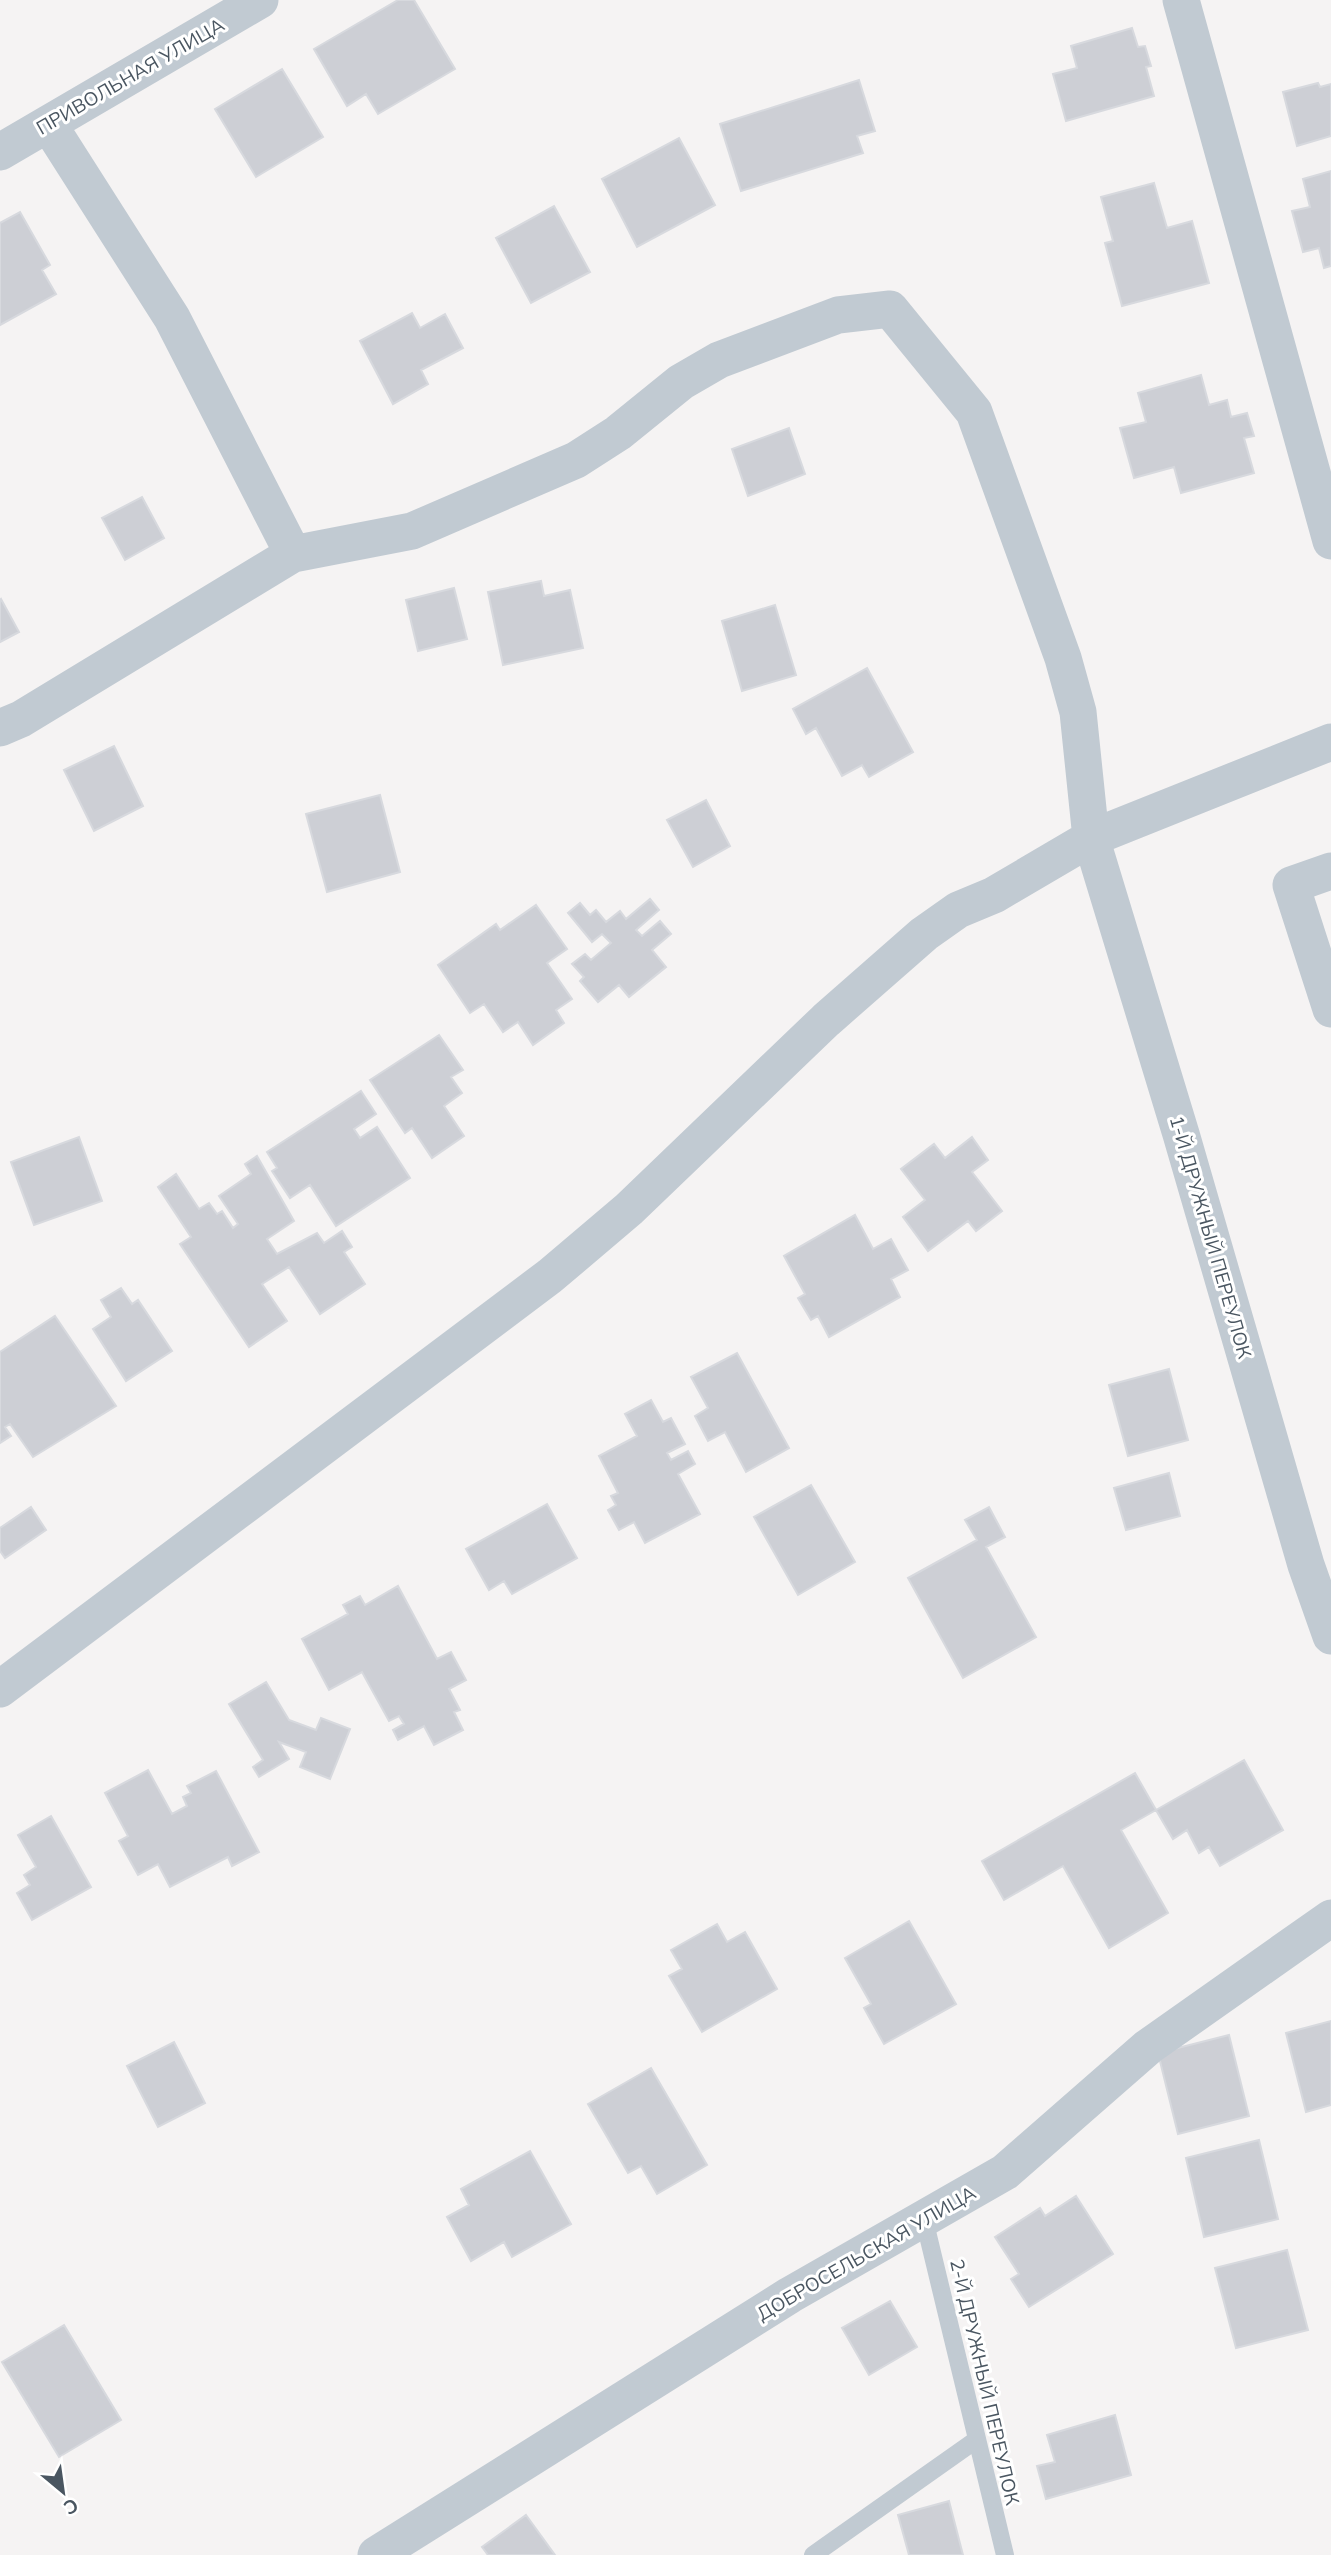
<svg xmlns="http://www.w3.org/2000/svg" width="1331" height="2555" viewBox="0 0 1331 2555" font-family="Mulish,sans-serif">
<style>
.building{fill:#cdcfd5;stroke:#d7d9de;stroke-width:2}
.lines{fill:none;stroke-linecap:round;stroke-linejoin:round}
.lane{stroke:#c1cad2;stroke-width:18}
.street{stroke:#c1cad2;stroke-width:37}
.labels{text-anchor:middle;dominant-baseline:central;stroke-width:6;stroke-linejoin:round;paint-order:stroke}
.street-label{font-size:19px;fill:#4a5661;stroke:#fff}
</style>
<rect width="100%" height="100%" fill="#f5f3f3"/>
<!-- building -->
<path class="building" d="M398,0h16l41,69 -77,45 -12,-20 -19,12 -33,-57z
M1132,28l6,19 7,-1 6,20 -5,1 8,29 -88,25 -13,-47 24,-6 -6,-22z
M282,69l41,68 -67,40 -41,-68z
M859,80l16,51 -18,5 6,17 -122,38 -21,-67z
M1318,83l2,4 11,-3v52l-34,10 -14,-54z
M679,138l36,67 -78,42 -35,-68z
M1331,171v95l-7,2 -5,-20 -16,4 -11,-41 18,-4 -7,-28z
M1154,183l13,45 25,-7 17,62 -87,23 -17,-63 8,-2 -12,-44z
M554,206l36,66 -59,31 -35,-65z
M20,212l30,53 -8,5 14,24 -56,31v-102z
M412,313l8,15 25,-14 18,34 -42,22 7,14 -35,20 -33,-63z
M1201,375l8,30 18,-5 4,17 16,-4 7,23 -10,2 10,35 -73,20 -7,-26 -40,11 -14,-50 26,-6 -8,-29z
M789,428l16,46 -57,22 -16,-47z
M142,497l22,41 -39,22 -23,-42z
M541,581l3,15 26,-6 13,58 -80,17 -15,-73z
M454,588l13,51 -49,12 -12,-51z
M1,599l18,33 -19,10v-42z
M775,605l21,70 -54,16 -20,-70z
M867,668l46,84 -44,25 -7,-12 -20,11 -26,-48 -10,6 -13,-25z
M114,746l29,60 -49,25 -30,-61z
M380,795l20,77 -73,20 -21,-78z
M706,800l24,46 -37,21 -26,-47z
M650,899l9,11 -23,20 6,6 18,-15 11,13 -19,16 14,17 -37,30 -10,-12 -21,17 -18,-21 4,-4 -12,-13 13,-10 6,6 20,-17 -9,-9 -10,8 -24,-29 12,-10 10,12 6,-5 10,12 14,-11 6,8z
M536,905l31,44 -20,14 25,36 -16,11 8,13 -31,22 -15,-23 -15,10 -19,-28 -14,9 -32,-48 58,-41 4,6z
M439,1035l24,35 -12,7 11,16 -18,13 20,30 -32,22 -20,-30 -7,5 -35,-53z
M361,1091l15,23 -22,15 6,9 17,-11 33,51 -74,48 -26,-41 -20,13 -18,-27 5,-3 -10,-16z
M79,1137l23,64 -68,24 -23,-63z
M972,1137l16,23 -16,12 30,39 -26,20 -8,-10 -40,30 -25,-34 22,-17 -24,-31 33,-25 11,14z
M257,1156l37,65 -27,18 10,15 40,-21 7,10 18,-12 10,16 -8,5 21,32 -45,30 -31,-47 -27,17 25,37 -38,26 -69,-103 11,-7 -33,-50 18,-13 23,35 10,-6 8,11 5,-3 11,17 5,-4 -19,-28 32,-22 -6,-10z
M855,1215l18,34 18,-10 17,31 -17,9 9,18 -71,40 -11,-21 -7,4 -13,-22 7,-4 -21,-38z
M121,1288l11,16 6,-4 34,51 -46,30 -33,-52 18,-12 -10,-17z
M55,1316l61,90 -83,51 -23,-33 -5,3 6,9 -11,7v-91z
M737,1353l52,95 -43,24 -21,-40 -17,9 -13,-25 13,-8 -17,-31z
M1169,1369l19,71 -60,16 -19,-71z
M651,1400l12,22 8,-4 14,26 -18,9 4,7 17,-9 7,13 -17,10 22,40 -55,29 -11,-21 -15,8 -11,-20 8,-5 -5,-9 7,-3 -19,-37 38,-20 -12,-22z
M1169,1473l11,43 -54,14 -12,-42z
M811,1485l44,77 -57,33 -44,-78z
M547,1504l30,54 -65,36 -8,-13 -15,9 -23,-41z
M31,1507l15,23 -41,28 -5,-7v-23z
M989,1507l16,30 -19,10 50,90 -73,41 -55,-100 69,-38 -12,-20z
M398,1586l39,73 14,-7 15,28 -17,9 11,21 -6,2 9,18 -29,15 -10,-19 -26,14 -5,-10 11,-6 -5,-8 -10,5 -27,-49 -33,18 -27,-51 46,-25 -5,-9 17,-9 5,9z
M266,1682l23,38 27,10 5,-12 29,11 -20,50 -30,-12 6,-15 -27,-10 10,17 -30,18 -6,-10 10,-7 -34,-56z
M1244,1760l39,70 -63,36 -11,-19 -10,6 -12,-23 -14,9 -17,-29z
M148,1770l24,44 15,-8 -4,-9 8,-4 -4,-7 29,-15 43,81 -27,14 -4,-9 -58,30 -12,-23 -20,11 -19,-34 9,-5 -23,-43z
M1135,1773l21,37 -35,20 47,83 -59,35 -46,-82 -59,34 -22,-39z
M51,1816l40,71 -59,33 -15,-27 13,-8 -6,-10 12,-8 -18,-32z
M909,1921l47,83 -72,40 -20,-36 7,-4 -26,-46z
M717,1924l10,18 18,-10 32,57 -75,43 -33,-56 13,-7 -11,-19z
M1331,2021v84l-25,7 -20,-79z
M1229,2035l20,81 -71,18 -20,-81z
M174,2042l31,61 -47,24 -31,-61z
M651,2068l56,97 -50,29 -16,-28 -13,7 -40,-69z
M1259,2140l19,79 -74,18 -18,-79z
M530,2151l41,73 -59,33 -8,-15 -33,19 -24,-44 22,-12 -8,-16z
M1076,2196l37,58 -84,53 -18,-28 8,-5 -24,-37 45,-29 5,8z
M1287,2250l21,80 -72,18 -21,-80z
M890,2301l27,46 -48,28 -27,-47z
M64,2325l57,95 -62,37 -57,-95z
M1115,2415l16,60 -85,24 -9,-33 18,-4 -8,-27z
M949,2501l14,54h-54l-11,-40z
M526,2515l29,40h-67l-6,-8z"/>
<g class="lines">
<!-- lane -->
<path class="lane" d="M924,2219l81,336
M813,2555l163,-115"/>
<!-- street -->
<path class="street" d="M1181,0l150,541
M49,125l123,193 121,236
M0,152l260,-152
M0,728l21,-9 272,-165 119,-23 164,-71 42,-27 63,-51 38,-22 119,-45 52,-6 84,103 89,246 15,54 13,126 90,296 125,431 25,71
M1331,871l-40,14 40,124
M0,1689l550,-413 79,-67 197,-189 98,-86 34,-24 36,-15 97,-57 240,-96
M376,2555l414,-260 215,-123 143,-125 183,-129"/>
</g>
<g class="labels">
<!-- street labels -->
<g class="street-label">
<text transform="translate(130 76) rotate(-30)">ПРИВОЛЬНАЯ УЛИЦА</text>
<text transform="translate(1211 1237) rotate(74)">1-Й ДРУЖНЫЙ ПЕРЕУЛОК</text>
<text transform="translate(866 2253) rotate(-30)">ДОБРОСЕЛЬСКАЯ УЛИЦА</text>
<text transform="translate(985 2382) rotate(77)">2-Й ДРУЖНЫЙ ПЕРЕУЛОК</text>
</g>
</g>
<!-- north arrow -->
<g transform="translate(63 2492) rotate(151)" stroke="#ffffff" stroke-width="5" paint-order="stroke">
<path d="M0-5L12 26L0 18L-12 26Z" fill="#4a5661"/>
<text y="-10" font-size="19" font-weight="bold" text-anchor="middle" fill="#4a5661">С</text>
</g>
</svg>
